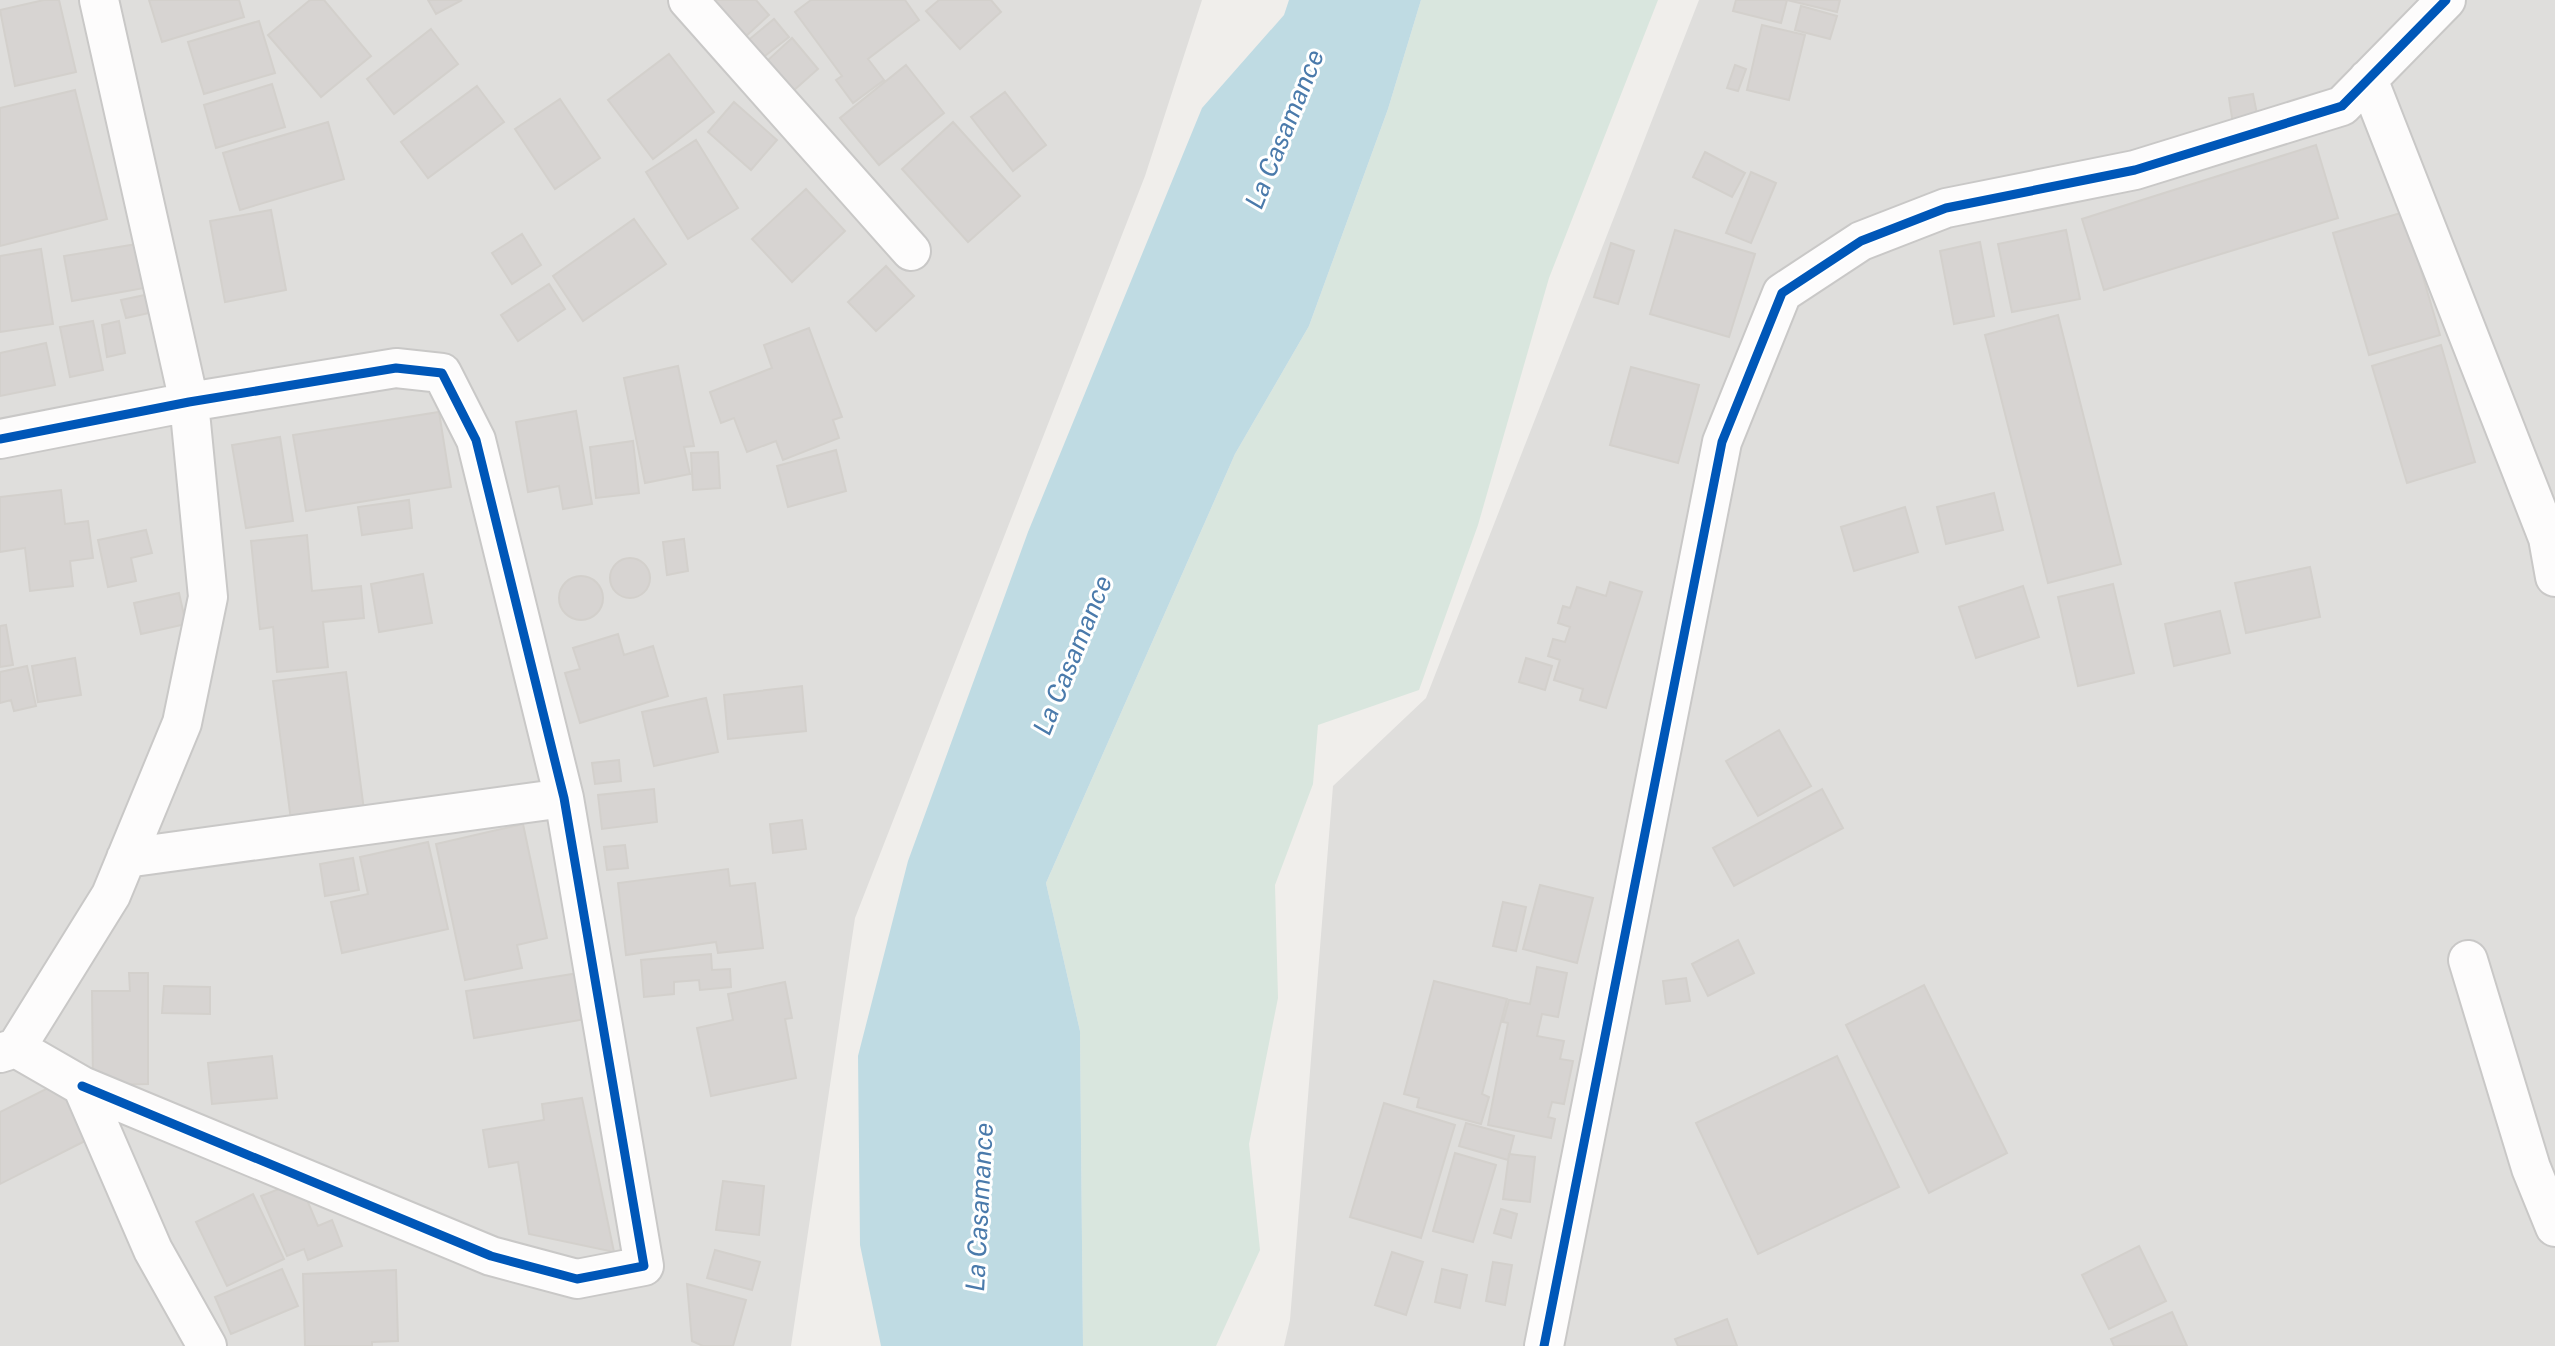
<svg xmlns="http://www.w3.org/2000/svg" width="2555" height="1346" viewBox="0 0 2555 1346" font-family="'Public Sans',sans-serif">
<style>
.residential{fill:#dfdedc}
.wetland{fill:#d9e6de}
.water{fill:#bfdbe3}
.building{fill:#d7d4d2;stroke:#d3d0cc;stroke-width:2}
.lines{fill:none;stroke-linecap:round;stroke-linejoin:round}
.minor-casing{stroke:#c9c8c7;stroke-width:42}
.minor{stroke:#fdfcfc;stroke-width:38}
.cycleway-casing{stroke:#fff;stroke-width:13}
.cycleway{stroke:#0057b8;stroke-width:9}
.labels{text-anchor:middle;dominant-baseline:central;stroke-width:6;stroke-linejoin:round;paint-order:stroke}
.water-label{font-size:26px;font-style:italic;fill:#4a7aab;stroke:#fff}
</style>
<rect width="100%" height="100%" fill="#f0eeeb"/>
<!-- residential -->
<path class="residential" d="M0,0h1202l-57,176 -290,742 -64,428h-791z
M1699,0h856v1346h-1271l6,-26 43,-534 93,-88z"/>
<!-- wetland -->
<path class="wetland" d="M1421,0h237l-109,278 -71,247 -59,165 -101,35 -5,59 -38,101 3,113 -29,146 11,106 -44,96h-133l-3,-315 -34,-148 189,-429 74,-128 79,-217z"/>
<!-- water -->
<path class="water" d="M1289,0h132l-33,109 -79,217 -74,128 -189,429 34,148 3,315h-202l-21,-101 -2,-189 50,-195 120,-329 174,-424 82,-93z"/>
<!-- building -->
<path class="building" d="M44,0h15l17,72 -61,14 -15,-76z
M149,0h90l5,17 -82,25z
M310,0h14l47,56 -50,41 -53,-62z
M428,0h34l-26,14z
M712,0h44l13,15 -24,22z
M811,0h94l14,20 -51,39 16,21 -31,23 -17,-23 6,-4 -47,-64z
M939,0h52l10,12 -41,37 -34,-38z
M1736,0h104l-3,12 -50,-12 -6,23 -48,-12z
M1801,6l36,10 -7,23 -35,-9z
M774,19l15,18 -28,22 -15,-17z
M259,21l16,52 -71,21 -16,-52z
M1762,25l43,10 -16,65 -42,-10z
M431,29l27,35 -64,50 -27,-35z
M792,38l26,31 -25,22 -26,-30z
M669,54l45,58 -61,47 -45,-59z
M906,65l38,48 -65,52 -39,-47z
M1735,65l11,4 -8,22 -11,-3z
M272,84l13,43 -69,21 -12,-43z
M477,86l27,36 -76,56 -27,-36z
M75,90l32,129 -107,27v-138z
M1005,92l41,53 -33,26 -42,-54z
M2253,94l5,25 -25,5 -4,-26z
M560,99l40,59 -45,31 -40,-60z
M734,102l43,38 -26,30 -43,-38z
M328,122l16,57 -104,31 -17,-57z
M953,122l67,74 -52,46 -66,-73z
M696,140l42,68 -50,31 -42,-67z
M2316,145l22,73 -234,72 -22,-71z
M1705,152l40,21 -13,24 -39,-20z
M1751,172l25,11 -25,60 -25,-10z
M806,189l39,42 -53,51 -40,-43z
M271,210l15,80 -61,12 -15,-81z
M2404,212l36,123 -71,20 -36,-122z
M634,219l32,45 -83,57 -30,-45z
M1675,230l80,24 -26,83 -79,-23z
M2066,230l14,69 -68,13 -14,-68z
M522,234l19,31 -29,19 -20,-31z
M1980,242l14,74 -40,8 -14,-73z
M1611,243l23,8 -16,53 -24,-7z
M137,244l7,44 -72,13 -8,-45z
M41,249l12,75 -53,8v-76z
M886,266l28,30 -38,35 -28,-29z
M549,284l16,25 -47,32 -17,-26z
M145,295l4,18 -23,5 -5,-18z
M2058,315l63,249 -73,19 -63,-248z
M93,321l10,49 -33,7 -10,-50z
M119,321l6,32 -18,4 -5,-32z
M809,328l33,89 -9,3 6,18 -56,22 -7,-19 -29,11 -13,-34 -13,5 -11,-31 62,-24 -8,-23z
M46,343l9,42 -55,11v-43z
M2441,345l34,117 -68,21 -35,-117z
M678,366l16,80 -10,1 6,27 -45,9 -21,-105z
M1631,367l68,18 -21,78 -68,-18z
M576,411l16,93 -29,5 -4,-23 -31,6 -12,-70z
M439,412l12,75 -145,24 -13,-76z
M280,437l13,84 -47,7 -14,-83z
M633,441l6,52 -43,5 -6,-51z
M836,450l10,41 -58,16 -11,-41z
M718,452l2,36 -27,2 -2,-37z
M61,490l4,34 23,-3 5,37 -23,3 3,25 -43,5 -5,-43 -25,4v-55z
M1994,493l9,37 -57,14 -9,-37z
M409,500l3,28 -50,7 -4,-28z
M1905,507l13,45 -64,19 -13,-44z
M146,530l6,23 -21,5 5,23 -28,6 -10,-47z
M307,535l5,56 49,-5 3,32 -41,4 5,45 -51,5 -4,-45 -13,2 -9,-88z
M684,539l4,32 -21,4 -4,-33z
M610 578a20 20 0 1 1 40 0a20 20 0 1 1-40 0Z
M2310,567l10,50 -74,16 -11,-50z
M423,574l9,49 -53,9 -8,-48z
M559 598a22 22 0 1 1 44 0a22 22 0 1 1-44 0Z
M1610,582l32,10 -36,116 -26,-8 3,-11 -29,-9 6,-20 -12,-4 5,-17 12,3 5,-15 -12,-4 5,-17 7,2 7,-21 29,9z
M2113,584l21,89 -56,13 -20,-89z
M2023,586l16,51 -63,21 -17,-51z
M179,593l7,31 -45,10 -7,-31z
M2220,611l10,42 -56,13 -9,-42z
M6,625l7,40 -13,2v-41z
M618,634l6,21 29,-9 15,50 -88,27 -15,-50 15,-4 -7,-21z
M75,658l6,37 -43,7 -6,-36z
M1526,658l26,8 -7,24 -26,-8z
M27,666l9,40 -22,5 -3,-11 -11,3v-31z
M346,672l19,146 -73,10 -19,-147z
M802,686l4,45 -78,8 -4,-44z
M706,698l12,54 -64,14 -12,-54z
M1779,730l32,56 -53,30 -32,-55z
M619,760l2,21 -26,3 -3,-21z
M654,789l3,33 -55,7 -4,-34z
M1822,789l21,39 -109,58 -21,-38z
M802,820l4,29 -33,4 -3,-29z
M523,824l24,114 -30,7 5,23 -57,12 -29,-136z
M428,842l20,87 -106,24 -11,-51 37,-8 -8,-37z
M625,845l3,23 -21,2 -3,-23z
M353,858l6,32 -34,6 -5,-32z
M728,869l2,17 25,-3 8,65 -45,5 -2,-11 -90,13 -8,-72z
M1540,885l53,13 -16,65 -54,-14z
M1503,902l23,5 -10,44 -23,-5z
M1738,940l16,33 -46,23 -16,-32z
M711,954l1,16 18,-1 1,18 -31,3 -1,-10 -25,2v12l-30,3 -3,-37z
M1537,967l30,6 -9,44 -16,-3 -5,22 27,5 -4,18 13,2 -9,43 -12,-2 -4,15 7,2 -4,19 -63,-13 20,-102 -5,-1 6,-22 21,4z
M585,972l7,46 -118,20 -8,-47z
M129,973h19v111l-55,1 -1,-94h38z
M1686,978l4,23 -24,3 -3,-23z
M1434,981l73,18 -25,95 7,3 -8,27 -64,-17 2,-9 -15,-4z
M785,982l7,36 -7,1 11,59 -85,18 -14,-68 36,-8 -5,-26z
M1924,985l83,168 -78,40 -83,-168z
M164,986l46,1v27l-48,-1z
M272,1056l5,42 -65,6 -4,-41z
M1837,1056l62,131 -141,67 -62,-131z
M58,1083l29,57 -87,44v-72z
M582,1098l32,154 -85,-18 -11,-72 -29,5 -6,-37 61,-10 -2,-16z
M1384,1103l71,22 -34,113 -71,-21z
M1466,1123l48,13 -6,24 -49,-14z
M1455,1153l41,12 -23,77 -40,-11z
M1509,1154l26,3 -5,45 -27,-3z
M299,1181l19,45 14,-6 10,26 -34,14 -4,-11 -17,7 -26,-60z
M723,1181l41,5 -5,49 -43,-5z
M253,1194l31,65 -57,27 -31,-64z
M1501,1209l16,5 -6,24 -17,-5z
M2139,1246l27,55 -57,28 -27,-54z
M715,1250l45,12 -8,28 -45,-12z
M1392,1252l31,10 -17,53 -31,-10z
M1493,1262l19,3 -7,40 -19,-4z
M282,1269l16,37 -67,28 -16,-37z
M1442,1269l25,6 -7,33 -25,-6z
M396,1270l2,71 -26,1v4h-67l-2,-72z
M687,1284l59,16 -13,46h-30l-11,-5z
M2172,1312l15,34h-73l-3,-7z
M1727,1319l10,27h-59l-3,-7z"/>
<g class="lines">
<!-- minor casing -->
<g class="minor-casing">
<path id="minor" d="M688,0l223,251
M2368,79l180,459 7,39
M0,439l189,-37 207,-34 46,5 34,67 88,358 80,468 -67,13 -86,-23 -409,-170
M126,858l438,-60
M2468,960l63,208 24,59
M16,1048l95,-153 71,-172 26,-126 -19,-195 -90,-402
M0,1053l16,-5 66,38 71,164 54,96
M1544,1346l178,-904 60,-149 79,-52 85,-33 189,-38 207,-64 104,-106"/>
</g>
<!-- minor -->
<use href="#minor" class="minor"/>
<!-- cycleway casing -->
<g class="cycleway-casing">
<path id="cycleway" d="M0,439l189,-37 207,-34 46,5 34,67 88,358 80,468 -67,13 -86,-23 -409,-170
M1544,1346l178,-904 60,-149 79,-52 85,-33 189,-38 207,-64 104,-106"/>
</g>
<!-- cycleway -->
<use href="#cycleway" class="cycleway"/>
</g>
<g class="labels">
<!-- water labels -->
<g class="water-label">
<text transform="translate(1284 129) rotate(-68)">La Casamance</text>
<text transform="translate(1072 655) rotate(-68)">La Casamance</text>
<text transform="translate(979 1207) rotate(-87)">La Casamance</text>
</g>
</g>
</svg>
